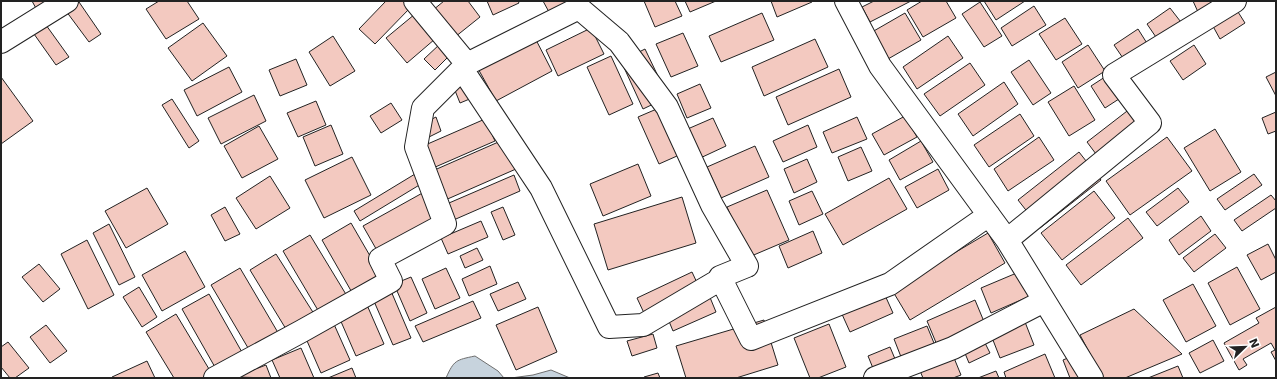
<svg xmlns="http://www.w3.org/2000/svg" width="1277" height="379" viewBox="0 0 1277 379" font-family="'DejaVu Sans',sans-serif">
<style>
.water{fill:#c7d3dd;stroke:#6f6f6f}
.building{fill:#f3c9c0;stroke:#222}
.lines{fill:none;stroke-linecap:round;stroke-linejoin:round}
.minor-casing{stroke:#222;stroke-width:24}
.minor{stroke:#fff;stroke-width:22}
</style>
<rect width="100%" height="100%" fill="#fff"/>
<!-- water -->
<path class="water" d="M475,356l23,15 6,7h-58c8,-18 10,-18 29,-22z
M551,370l19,8h-59l22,-3z"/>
<!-- building -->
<path class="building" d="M32,1h20l-14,11z
M159,1h28l12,18 -33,20 -20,-30z
M386,1h17l7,7 -35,36 -16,-15z
M444,1h24l12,16 -25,20 -22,-27z
M487,1h31l1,2 -26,12z
M543,1h26l-20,11z
M644,1h31l7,15 -27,11z
M685,1h31l-26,11z
M771,1h41v1l-35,15z
M874,1h37l-41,21 -8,-15z
M922,1h24l10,17 -33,19 -16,-27z
M984,1h41l-29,19z
M1193,1h27l-22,11z
M79,2l22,32 -12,8 -23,-31z
M980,2l22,34 -18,11 -22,-33z
M1233,4l12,19 -25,16 -11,-20z
M1034,6l12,19 -34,21 -11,-18z
M1170,8l14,18 -24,17 -13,-19z
M762,13l12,27 -53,22 -12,-26z
M905,13l16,27 -33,19 -16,-27z
M415,14l20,25 -28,24 -21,-25z
M1065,18l17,26 -26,16 -17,-26z
M203,23l24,33 -35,25 -24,-33z
M46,25l23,32 -13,8 -22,-31z
M591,28l13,26 -46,22 -12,-26z
M1138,29l12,19 -23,16 -13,-19z
M683,33l15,33 -27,11 -15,-33z
M533,34l19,37 -56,30 -20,-36z
M333,36l22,35 -25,15 -21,-34z
M948,36l15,22 -46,31 -14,-22z
M815,39l13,28 -64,29 -12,-29z
M441,43l10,11 -16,16 -11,-11z
M1088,45l17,26 -27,17 -16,-26z
M1194,45l12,19 -23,16 -13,-19z
M645,49l23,48 -25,12 -22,-48z
M611,56l22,48 -24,11 -22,-48z
M296,59l11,26 -27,11 -11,-26z
M1029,60l22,33 -18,12 -22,-33z
M970,63l15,22 -45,31 -16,-22z
M229,67l13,25 -45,24 -13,-26z
M839,69l12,28 -63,28 -12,-28z
M1276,72v24l-10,-19z
M1108,75l14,22 -17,11 -14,-22z
M1,77l32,44 -32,23z
M1004,82l14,22 -45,32 -15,-22z
M466,83l6,15 -12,5 -6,-15z
M700,84l11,24 -24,10 -10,-24z
M1074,86l21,34 -26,16 -21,-34z
M254,95l12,26 -45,23 -13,-26z
M172,99l27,42 -10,7 -27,-43z
M316,101l10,24 -28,12 -11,-24z
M391,103l11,17 -21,13 -11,-17z
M666,105l20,47 -27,12 -21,-47z
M1131,108l21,27 -44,35 -21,-28z
M1276,112v19l-8,3 -6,-16z
M1020,114l14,22 -45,31 -15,-22z
M905,116l12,21 -33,18 -12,-21z
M436,117l5,14 -12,6 -5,-14z
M857,117l10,22 -35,14 -9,-21z
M713,118l13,28 -30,14 -13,-29z
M485,119l10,22 -62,27 -10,-22z
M331,125l12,29 -28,12 -12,-29z
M808,125l9,22 -34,15 -10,-21z
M259,126l19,33 -36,19 -18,-32z
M1215,129l26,43 -31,19 -26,-43z
M1039,137l15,23 -46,31 -14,-22z
M1167,137l25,34 -62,44 -24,-34z
M503,140l13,29 -73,32 -13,-29z
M921,141l12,21 -33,18 -11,-20z
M755,146l14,31 -48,21 -14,-31z
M861,147l11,24 -24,10 -10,-24z
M1079,152l22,28 -61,48 -22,-28z
M352,157l19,38 -47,23 -19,-38z
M807,159l10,23 -23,11 -10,-24z
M638,164l13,32 -48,20 -13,-32z
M938,169l11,21 -32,18 -12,-21z
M415,174l6,10 -61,37 -6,-10z
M1254,174l8,11 -37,25 -8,-11z
M514,175l6,16 -71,31 -7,-16z
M270,176l20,32 -34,21 -20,-31z
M889,178l18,31 -64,36 -18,-31z
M147,188l21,36 -42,24 -21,-37z
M1178,188l11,14 -32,24 -11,-14z
M767,190l22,50 -40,17 -22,-50z
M426,191l16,29 -63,34 -16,-28z
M812,191l11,23 -24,11 -10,-24z
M1094,191l21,27 -53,42 -21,-27z
M1271,195l5,6v7l-34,23 -8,-11z
M682,197l14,46 -88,27 -14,-46z
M225,207l15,27 -15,7 -14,-26z
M503,207l12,28 -12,5 -12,-28z
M1201,216l10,15 -32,24 -10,-15z
M1128,218l15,20 -62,47 -15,-20z
M481,221l7,16 -40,17 -7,-16z
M351,223l33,57 -30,16 -32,-56z
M109,224l26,53 -16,8 -26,-52z
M813,231l9,22 -34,15 -9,-22z
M988,233l17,30 -95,57 -18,-30z
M1215,234l11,14 -32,24 -11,-14z
M310,235l37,61 -28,16 -36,-61z
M87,240l27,55 -26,14 -27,-55z
M1268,244l8,16v12l-15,8 -14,-25z
M477,248l6,12 -18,8 -5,-12z
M185,251l20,36 -43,24 -20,-36z
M276,254l40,63 -27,17 -39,-64z
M39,264l21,25 -17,13 -21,-25z
M490,266l7,18 -28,12 -7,-17z
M1237,267l23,42 -30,16 -22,-42z
M240,268l40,68 -29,17 -40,-68z
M446,268l14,30 -25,11 -13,-30z
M692,272l7,15 -55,26 -7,-15z
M1019,272l11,24 -39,17 -10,-25z
M411,277l16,36 -17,8 -16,-37z
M518,282l8,17 -28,12 -8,-17z
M1193,284l23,42 -30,16 -23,-42z
M139,287l18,30 -15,10 -19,-30z
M391,291l20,47 -18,7 -20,-46z
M884,293l9,20 -43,19 -9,-20z
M209,294l34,60 -27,15 -34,-60z
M709,295l7,17 -43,19 -7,-17z
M975,300l10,24 -48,21 -10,-24z
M473,301l8,17 -58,24 -8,-16z
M367,305l17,39 -28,12 -17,-39z
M538,307l19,45 -41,18 -20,-45z
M1276,307v54l-5,-9 4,-2 -4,-7 -28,16 4,6 -8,5 -15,-27 35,-20 -3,-5z
M1134,309l48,45 -57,24h-22l-23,-43z
M176,314l36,60 -5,4h-33l-28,-46z
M764,320l14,45 -42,13h-50l-10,-32z
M333,322l17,38 -29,13 -17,-39z
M1025,322l9,23 -34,13 -9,-23z
M829,324l17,43 -28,11h-8l-16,-40z
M46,325l21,26 -17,12 -20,-26z
M927,326l9,22 -33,14 -9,-23z
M653,334l4,14 -25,8 -5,-15z
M982,337l8,16 -21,10 -7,-17z
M1213,340l11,21 -24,12 -11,-20z
M8,342l21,26 -14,10h-5l-9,-11v-20z
M890,347l13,31h-26l-9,-22z
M301,348l13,30h-34l-8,-18z
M952,353l9,22 -8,3h-30l-5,-12z
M1045,354l10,24h-49l-2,-6z
M1075,355l7,23h-12l-7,-18z
M147,361l8,17h-42l-1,-1z
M266,365l5,13 -36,-1z
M1178,366l5,12h-35z
M352,368l4,10h-28z
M996,371l3,7h-21z
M658,373l2,5h-16v-1z"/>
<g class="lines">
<!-- minor casing -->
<g class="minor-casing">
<path id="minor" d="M415,1l52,63 112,-56 40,34 48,65 45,98 35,61 -27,11 31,62 139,-55 99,-69
M846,1l34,65 127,174 85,138
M1,42l66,-41
M462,69l79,119 68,139 34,-2 78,-46
M1007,240l143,-117 -36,-48 121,-74
M215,378l87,-47 89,-50 -11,-22 65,-35 -29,-77 7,-39 44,-44
M875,378l78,-30 91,-47"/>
</g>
<!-- minor -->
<use href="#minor" class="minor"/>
</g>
<!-- border -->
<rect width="1277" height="379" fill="none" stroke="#222222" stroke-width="4"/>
<!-- north arrow -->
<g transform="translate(1245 347) rotate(67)" stroke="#ffffff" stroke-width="3" paint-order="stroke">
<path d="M0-3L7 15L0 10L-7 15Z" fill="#222222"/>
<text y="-6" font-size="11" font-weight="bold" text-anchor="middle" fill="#222222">N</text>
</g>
</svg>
